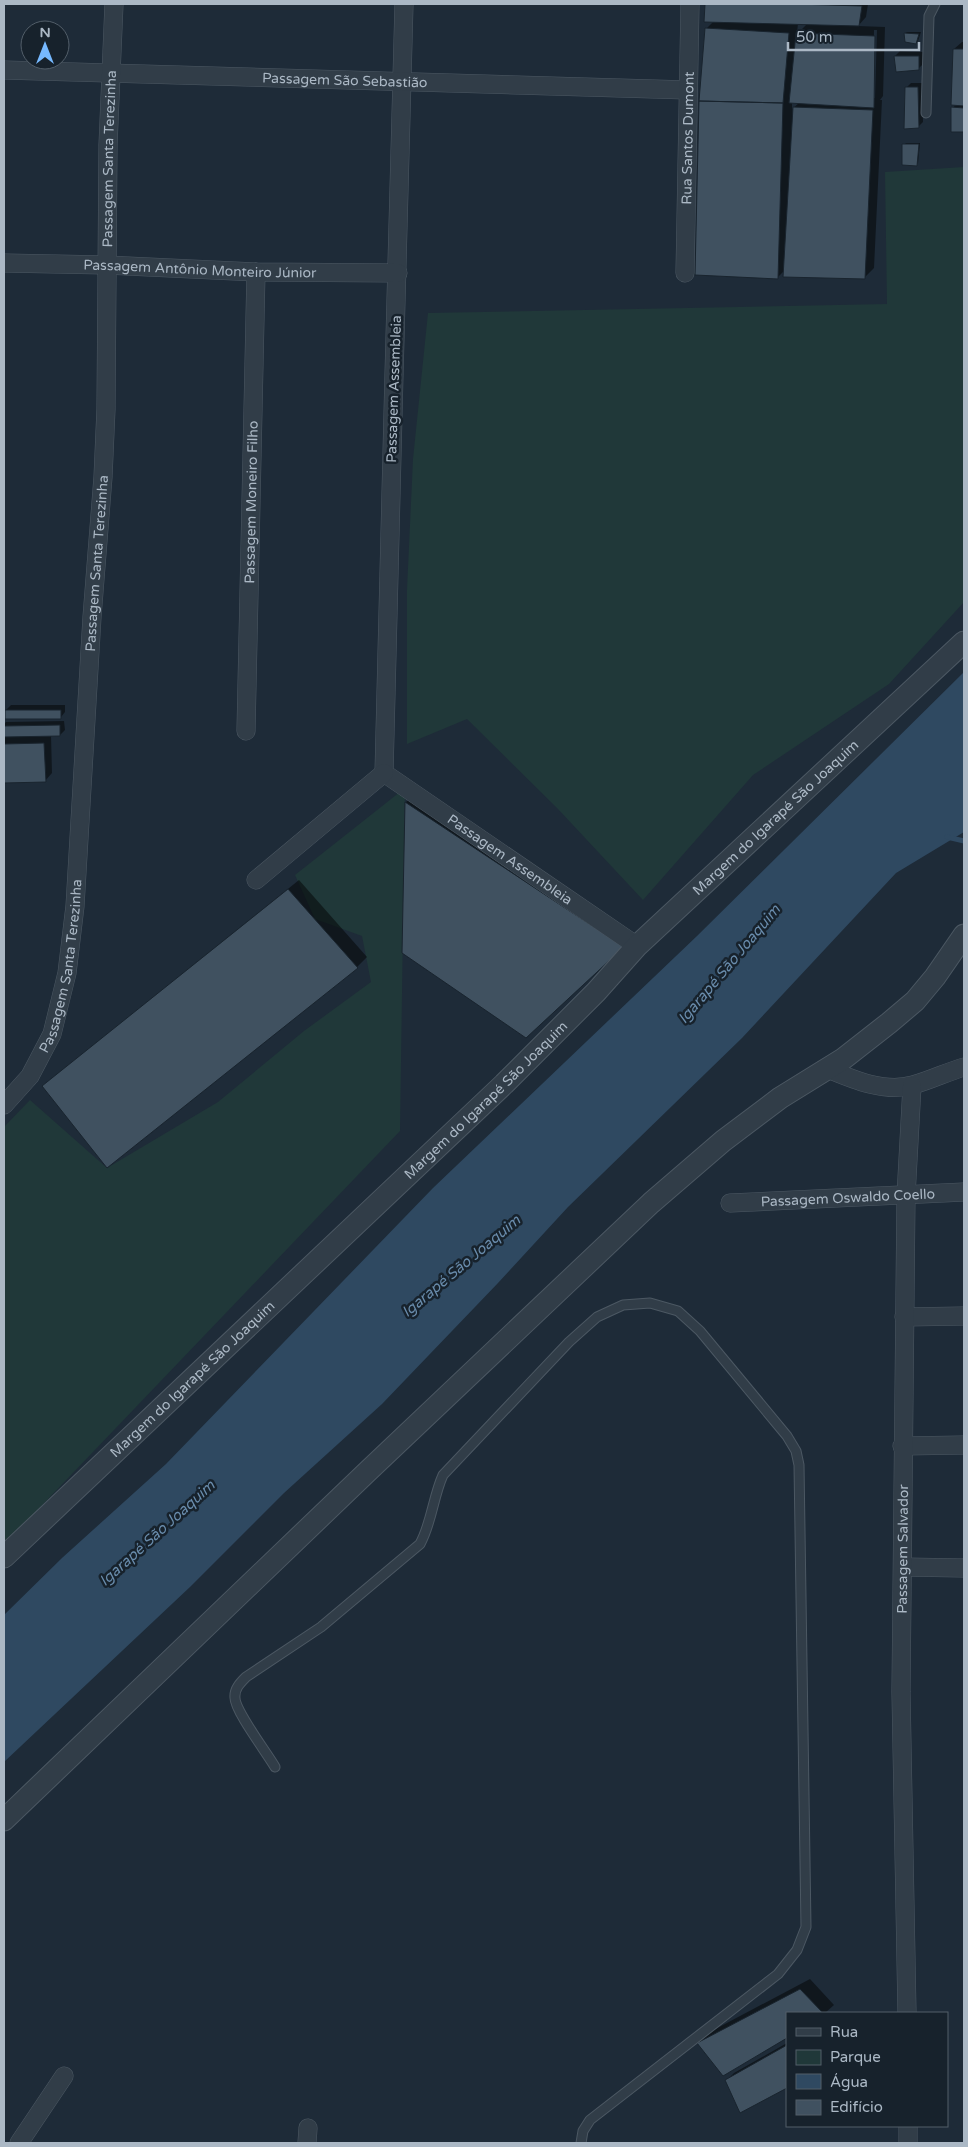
<svg xmlns="http://www.w3.org/2000/svg" width="968" height="2147" viewBox="0 0 968 2147" font-family="'Varela Round',sans-serif">
<style>
.green{fill:#203839}
.water{fill:#2f4961}
.shadow{fill:#0007;fill-rule:evenodd}
.lines{fill:none;stroke-linecap:round;stroke-linejoin:round}
.stream{stroke:#2f4961;stroke-width:5}
.building{fill:#405160;stroke:#19242e}
.service-casing{stroke:#4c5863;stroke-width:11}
.minor-casing{stroke:#4c5863;stroke-width:19}
.tertiary-casing{stroke:#4c5863;stroke-width:23}
.service{stroke:#313d48;stroke-width:9}
.minor{stroke:#313d48;stroke-width:18}
.tertiary{stroke:#313d48;stroke-width:21}
.labels{text-anchor:middle;dominant-baseline:central;stroke-width:5;stroke-linejoin:round;paint-order:stroke}
.street-label{font-size:14px;fill:#abb8c5;stroke:#17222c}
.water-label{font-size:15px;font-style:italic;fill:#698cac;stroke:#17222c}
</style>
<rect width="100%" height="100%" fill="#1e2b38"/>
<!-- green -->
<path class="green" d="M964,167v435l-75,82 -136,91 -110,125 -85,-91 -91,-90 -60,25v-154l6,-131 15,-146 459,-9 -2,-132z
M405,788l-5,343 -396,414v-418l26,-27 77,68 111,-66 86,-71 67,-49 -9,-46 -47,-17 -20,-44z"/>
<!-- water -->
<path class="water" d="M964,672v160l-68,41 -154,165 -174,169 -70,76 -116,121 -98,89 -94,94 -186,175v-147l58,-57 104,-94 267,-276 264,-252z"/>
<!-- shadow -->
<path class="shadow" d="M706,4h162l-2,13 -8,9 27,1 -2,69 -3,4h2l-8,168 -10,10 -79,-8 -8,8 -71,-249 8,-8h-9zM798,23l9,1 -10,10zM874,30h3l-2,68h-2zM792,102l7,1 -7,6z
M907,32h14l-3,9 -2,2 -11,-10z
M962,42h2v89h-12l1,-23 3,-4 -2,-55z
M900,51l23,1v12l-5,5 -21,2 -2,-15z
M911,83h11l1,39 -4,4 -13,-38z
M906,143h14l-2,20 -2,2 -12,-20z
M11,705h54v7l-4,5 -55,-7z
M64,721l1,9 -5,5h-9l1,38 -7,8 -41,1v-58l2,-2z
M416,793l216,143 -228,16 2,-150z
M299,880l68,77 -10,10 -313,119z
M810,1979l24,26 -9,8h-38l-88,30 9,-10z
M787,2043v43l-60,-6 7,-7z"/>
<g class="lines">
<!-- stream -->
<path class="stream" d="M947,837l17,4"/>
</g>
<!-- building -->
<path class="building" d="M705,4h90l67,2 -3,20 -155,-4z
M705,28l84,5 -6,70 -84,-2z
M796,33l79,3 -1,72 -85,-5z
M904,33l15,1 -3,10 -11,-2z
M953,49h11v57l-13,-1z
M894,56h25v14l-23,2z
M905,87h13l1,41 -15,1z
M699,101l84,2 -5,176 -83,-4z
M793,107l80,3 -8,169 -82,-2z
M951,107l13,1v24h-13z
M902,144h17l-2,22 -15,-1z
M5,710h56v9h-56z
M60,725v11l-56,1v-11z
M44,743l2,39 -42,1v-39z
M405,802l219,145 -98,91 -124,-85z
M288,889l70,79 -251,200 -65,-82z
M800,1989l23,24h-36v25l-64,38 -26,-33z
M787,2045v43l-47,25 -15,-33z"/>
<g class="lines">
<!-- service casing -->
<g class="service-casing">
<path id="service" d="M926,113l3,-97 6,-12
M275,1767c-8,-14 -40,-56 -40,-69 -1,-9 5,-15 11,-21l75,-50 99,-83c12,-22 13,-47 23,-69l126,-133 28,-25 26,-12 27,-2 28,8 22,20 87,105 9,15 3,14 7,462 -9,23 -19,24 -188,146 -7,11 -2,12"/>
</g>
<!-- minor casing -->
<g class="minor-casing">
<g id="minor">
<path id="s1" d="M404,4c-6,256 -15,513 -20,769l253,173"/>
<path id="s2" d="M4,70l684,20"/>
<path id="s3" d="M4,263l102,2 150,7 142,1"/>
<path id="s4" d="M685,273l5,-269"/>
<path id="s5" d="M246,731l10,-459"/>
<path d="M256,880l128,-107"/>
<path d="M828,1069c26,11 57,24 85,16 18,-5 34,-13 51,-18"/>
<path id="s6" d="M4,1105l26,-29 22,-42 15,-61 8,-67 17,-289 11,-140 3,-68 2,-264 6,-141"/>
<path id="s7" d="M730,1203l234,-11"/>
<path d="M904,1317l60,-1"/>
<path d="M902,1446l62,-1"/>
<path d="M903,1567l61,1"/>
<path id="s8" d="M907,2013l-6,-321 5,-496 6,-110"/>
<path d="M908,2126v17"/>
<path d="M19,2143l45,-67"/>
<path d="M307,2143l1,-15"/>
</g>
</g>
<!-- tertiary casing -->
<g class="tertiary-casing">
<g id="tertiary">
<path id="s9" d="M4,1557l500,-473 92,-92 41,-46 327,-304"/>
<path d="M4,1820l363,-348 284,-269 72,-62 57,-43 63,-39 46,-36 26,-22 20,-24 29,-42"/>
</g>
</g>
<!-- service -->
<use href="#service" class="service"/>
<!-- minor -->
<use href="#minor" class="minor"/>
<!-- tertiary -->
<use href="#tertiary" class="tertiary"/>
</g>
<g class="labels">
<!-- street labels -->
<g class="street-label">
<text stroke="none"><textPath href="#s2" startOffset="341">Passagem São Sebastião</textPath></text>
<text stroke="none"><textPath href="#s4" startOffset="135">Rua Santos Dumont</textPath></text>
<text stroke="none"><textPath href="#s6" startOffset="965">Passagem Santa Terezinha</textPath></text>
<text stroke="none"><textPath href="#s3" startOffset="196">Passagem Antônio Monteiro Júnior</textPath></text>
<text transform="translate(394 389) rotate(-88)">Passagem Assembleia</text>
<text stroke="none"><textPath href="#s5" startOffset="229">Passagem Moneiro Filho</textPath></text>
<text stroke="none"><textPath href="#s6" startOffset="560">Passagem Santa Terezinha</textPath></text>
<text stroke="none"><textPath href="#s9" startOffset="1069">Margem do Igarapé São Joaquim</textPath></text>
<text stroke="none"><textPath href="#s1" startOffset="922">Passagem Assembleia</textPath></text>
<text stroke="none"><textPath href="#s6" startOffset="155">Passagem Santa Terezinha</textPath></text>
<text stroke="none"><textPath href="#s9" startOffset="664">Margem do Igarapé São Joaquim</textPath></text>
<text stroke="none"><textPath href="#s7" startOffset="118">Passagem Oswaldo Coello</textPath></text>
<text stroke="none"><textPath href="#s9" startOffset="259">Margem do Igarapé São Joaquim</textPath></text>
<text stroke="none"><textPath href="#s8" startOffset="464">Passagem Salvador</textPath></text>
</g>
<!-- water labels -->
<g class="water-label">
<text transform="translate(729 964) rotate(-50)">Igarapé São Joaquim</text>
<text transform="translate(461 1266) rotate(-40)">Igarapé São Joaquim</text>
<text transform="translate(157 1533) rotate(-42)">Igarapé São Joaquim</text>
</g>
</g>
<!-- border -->
<rect width="968" height="2147" fill="none" stroke="#abb8c5" stroke-width="10"/>
<!-- legend -->
<rect x="786" y="2012" width="162" height="115" fill="#17222c" stroke="#525e69"/>
<rect x="796" y="2028" width="25" height="8" fill="#313d48" stroke="#525e69"/>
<text x="830" y="2037" font-size="15" fill="#abb8c5">Rua</text>
<rect x="796" y="2050" width="25" height="15" fill="#203839" stroke="#525e69"/>
<text x="830" y="2062" font-size="15" fill="#abb8c5">Parque</text>
<rect x="796" y="2074" width="25" height="15" fill="#2f4961" stroke="#525e69"/>
<text x="830" y="2087" font-size="15" fill="#abb8c5">Água</text>
<rect x="796" y="2100" width="25" height="15" fill="#405160" stroke="#525e69"/>
<text x="830" y="2112" font-size="15" fill="#abb8c5">Edifício</text>
<!-- north arrow -->
<g transform="translate(45 45)"><circle r="24" fill="#17222c" stroke="#525e69"/>
<path d="M0-4L9 19L0 12L-9 19Z" fill="#76b9ff"/>
<text y="-8" font-size="14" font-weight="bold" text-anchor="middle" fill="#abb8c5">N</text>
</g>
<!-- scale -->
<path d="M788 42v8h131v-8" fill="none" stroke="#abb8c5" stroke-width="2.5"/>
<text x="796" y="42" font-size="15" fill="#abb8c5" stroke="#17222c" stroke-width="4" paint-order="stroke">50 m</text>
</svg>
